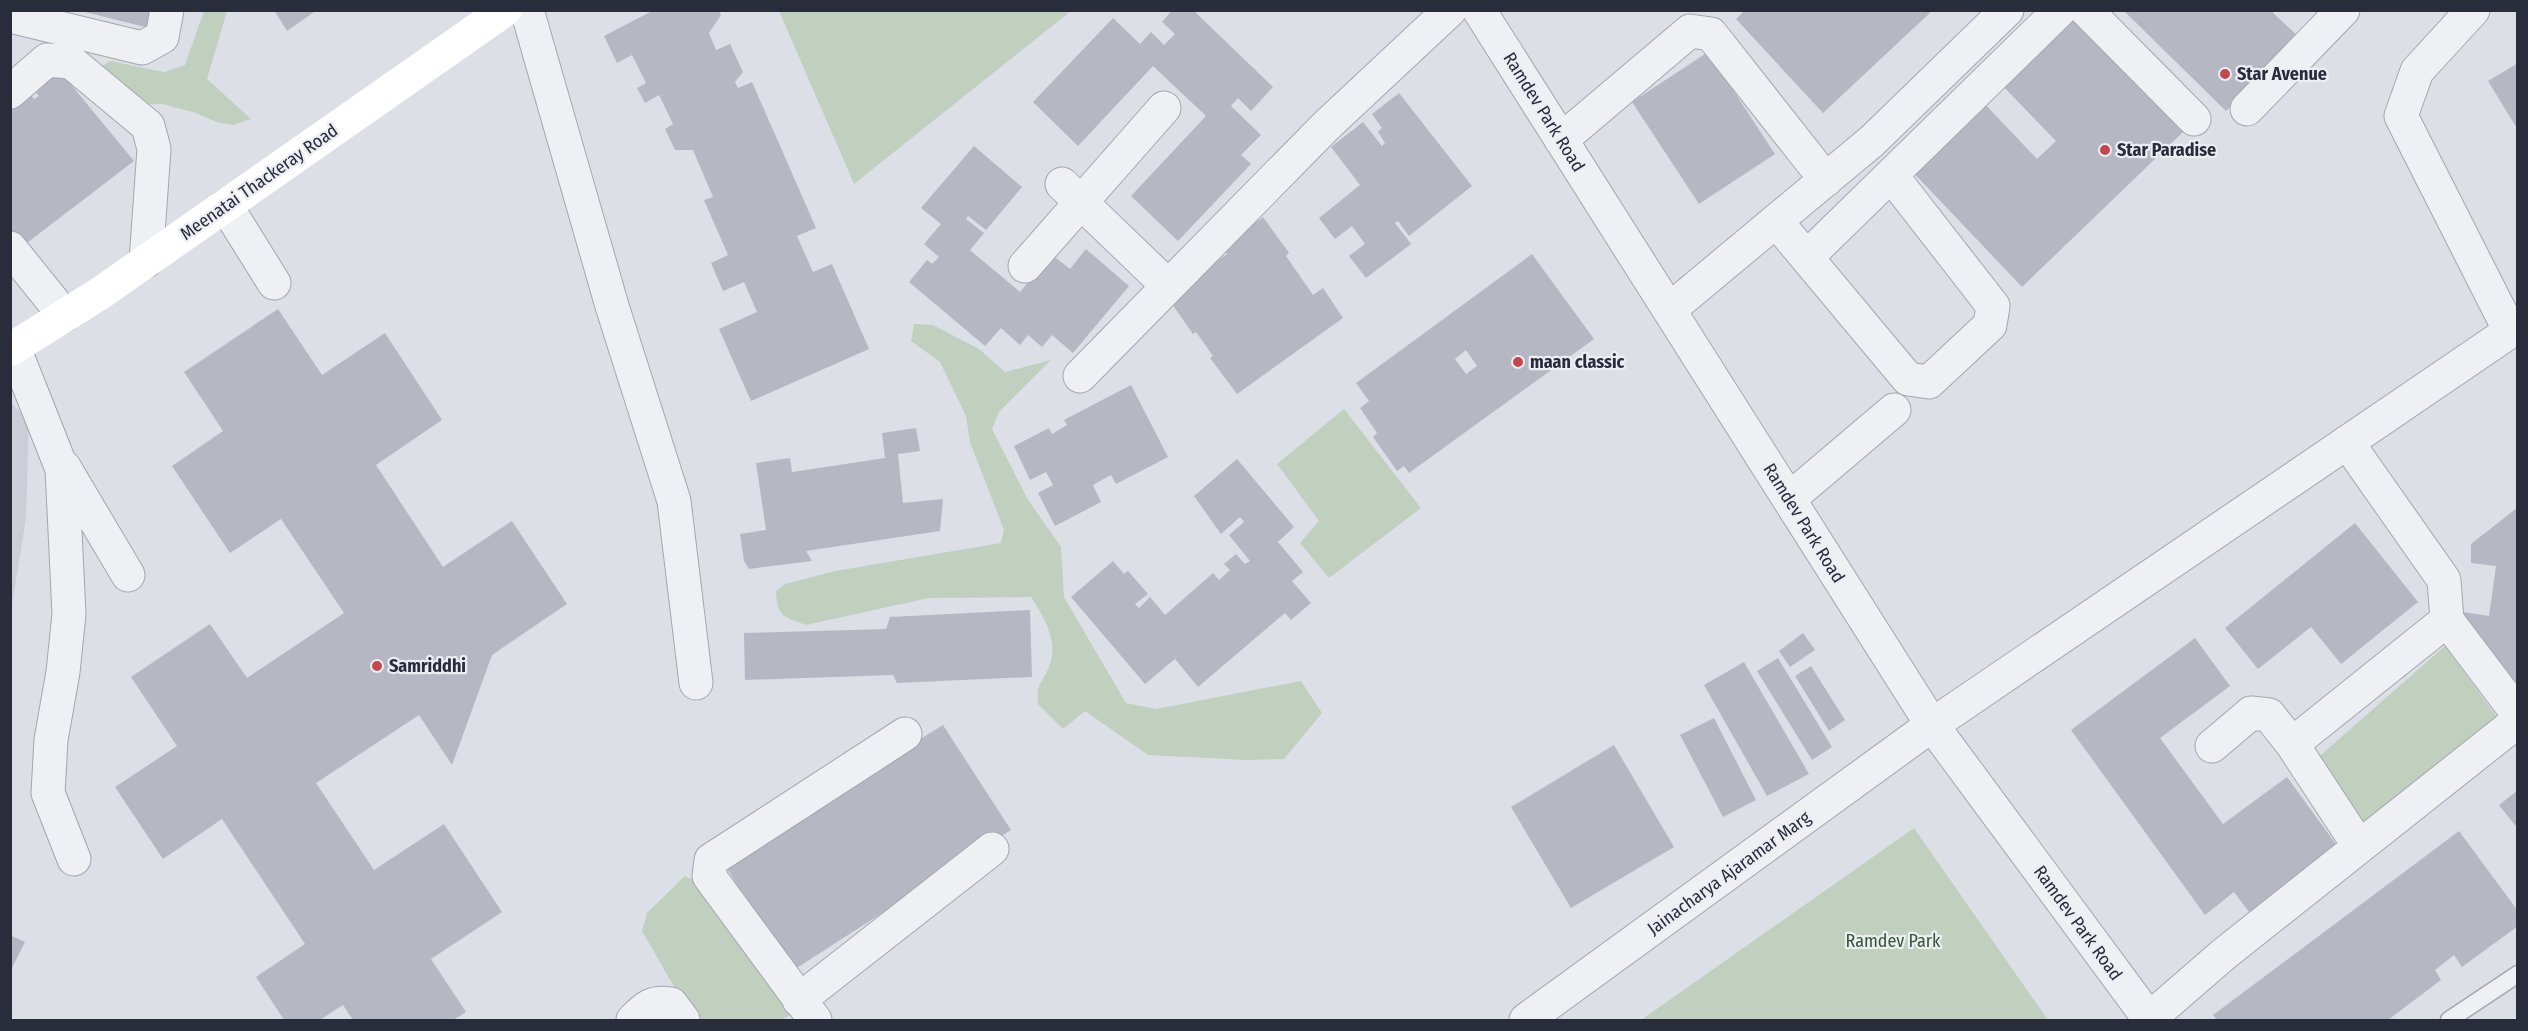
<svg xmlns="http://www.w3.org/2000/svg" width="2528" height="1031" viewBox="0 0 2528 1031" font-family="'Fira Sans Condensed',sans-serif">
<style>
.built{fill:#cbced7}
.green{fill:#c1cfbf}
.building{fill:#b5b8c2;fill-rule:evenodd}
.lines{fill:none;stroke-linecap:round;stroke-linejoin:round}
.lane-casing{stroke:#a3a6af;stroke-width:19}
.street-casing{stroke:#a3a6af;stroke-width:35}
.lane{stroke:#eff0f4;stroke-width:16}
.street{stroke:#eff0f4;stroke-width:33}
.secondary{stroke:#fff;stroke-width:33}
.poi-dot{fill:#c4484b;stroke:#eceef4;stroke-width:2}
.labels{text-anchor:middle;dominant-baseline:central;stroke-width:4.5;stroke-linejoin:round;paint-order:stroke}
.poi-label{font-size:18px;font-weight:bold;fill:#282c3b;stroke:#eceef4;text-anchor:start}
.street-label{font-size:18px;fill:#282c3b;stroke:#eceef4}
.park-label{font-size:18px;fill:#385636;stroke:#eceef4}
</style>
<rect width="100%" height="100%" fill="#dddfe6"/>
<!-- built -->
<path class="built" d="M11,403l18,17 -3,98 -15,93z"/>
<!-- green -->
<path class="green" d="M204,11h23l-20,68 44,40 -18,6 -17,-3 -20,-9 -33,-9 -40,1 -28,-34 15,-10 54,11 21,-7z
M779,11h292l-217,173z
M914,324l19,1 46,24 26,23 46,-12 -52,52 -7,17 35,69 34,49 3,50 62,106 30,6 145,-28 21,32 -38,46 -37,1 -99,-5 -63,-44 -22,18 -25,-25c-1,-22 2,-17 10,-35 12,-26 -3,-50 -17,-72l-102,1 -123,27c-23,-8 -29,-9 -30,-34l9,-7 50,-13 166,-28 3,-13 -34,-88 -4,-26 -26,-54 -29,-21z
M1344,409l77,99 -92,70 -29,-35 19,-22 -42,-57z
M2445,646l55,75 -146,109 -40,-69z
M1914,828l134,192h-407z
M685,876l38,20 69,118 -10,6h-80l-22,-23 -38,-66 5,-18z"/>
<!-- building -->
<path class="building" d="M77,10h76l-4,18z
M274,10h43l-30,21z
M654,10h65l2,5 -12,18 7,17 14,-6 13,28 -8,10 3,6 14,-6 64,146 -19,8 16,36 19,-8 37,85 -118,52 -32,-72 38,-17 -13,-30 -21,9 -12,-28 17,-8 -24,-55 9,-3 -20,-47h-18l-10,-21 8,-5 -14,-29 -14,8 -8,-15 9,-5 -14,-28 -15,8 -13,-27z
M1172,10h21l80,77 -22,24 -13,-13 -7,8 30,29 -20,20 10,9 -73,77 -47,-45 75,-80 -53,-50 -75,80 -45,-44 80,-84 27,26 11,-12 13,13 11,-11 -13,-12z
M1745,10h188l-110,103 -87,-94z
M2123,10h152l-2,3 25,23 -72,75z
M2069,13l114,119 -161,155 -113,-119 71,-69 57,60 19,-18 -58,-60z
M1708,52l67,102 -76,50 -67,-102z
M2518,63v67l-30,-49z
M59,70l75,91 -115,88 -9,-12v-131l19,-14 5,7 5,-3 -6,-7z
M1399,93l73,93 -63,50 -11,-15 -3,2 16,21 -45,34 -17,-22 16,-12 -13,-18 -17,13 -16,-21 41,-33 -29,-38 32,-25 19,24 3,-3 -7,-11 4,-4 -10,-14z
M974,146l48,41 -36,43 -18,-14 -2,3 18,14 -14,17 50,42 31,-38 19,15 16,-20 43,37 -56,67 -21,-18 -10,12 -14,-12 -8,10 -19,-17 -16,18 -76,-64 18,-22 5,4 7,-7 -15,-13 17,-20 -20,-16z
M1263,217l26,36 -3,3 27,39 10,-7 20,30 -106,76 -27,-36 3,-2 -17,-24 -3,2 -26,-37 60,-43 -5,-7z
M1532,254l62,85 -185,134 -5,-7 -7,5 -24,-34 4,-4 -17,-25 9,-7 -13,-18zM1466,350l11,16 -11,8 -11,-15z
M278,309l44,66 63,-42 57,87 -66,45 67,102 69,-46 55,83 -75,51 -40,110 -33,-50 -103,68 58,87 70,-46 58,88 -71,47 35,53 -13,8h-100l-10,-15 -23,15h-36l-28,-43 49,-33 -83,-125 -59,40 -48,-72 62,-41 -46,-69 79,-53 37,54 97,-65 -63,-94 -51,34 -58,-87 51,-35 -39,-59z
M1131,385l37,72 -52,27 -5,-9 -18,10 8,17 -46,24 -17,-33 15,-8 -7,-13 -16,8 -16,-34 35,-18 3,6 15,-9 -3,-5z
M916,428l4,23 -22,3 5,49 40,-4 -3,32 -134,20 6,10 -63,8 -5,-8 -4,-27 26,-4 -10,-67 34,-5 2,14 93,-14 -3,-25z
M1237,459l57,68 -16,15 25,30 -11,9 19,22 -20,17 -6,-7 -87,74 -23,-28 -30,25 -74,-87 42,-36 11,13 4,-3 20,23 -13,10 4,4 11,-11 15,18 48,-42 6,7 11,-10 -6,-6 12,-10 9,10 5,-3 -21,-26 15,-13 -4,-5 -19,17 -27,-38z
M2518,507v178l-8,6 -48,-79 27,4 7,-50 -25,-3v-19z
M2355,523l63,79 -77,62 -30,-37 -53,42 -33,-41z
M1030,610l2,67 -135,6 -4,-8 -148,5 -1,-47 142,-4 4,-12z
M1803,633l12,17 -25,17 -11,-16z
M2195,638l35,48 -70,52 63,86 64,-47 51,70 -89,65 -15,-20 -29,23 -134,-185z
M1778,658l54,89 -20,13 -55,-89z
M1744,662l65,112 -42,22 -63,-111z
M1811,666l34,54 -16,11 -34,-55z
M1714,718l42,82 -33,17 -43,-82z
M943,725l68,105 -219,141 -70,-110z
M1614,745l60,102 -103,61 -60,-101z
M2518,790v39l-19,-24z
M2459,831l59,80v15l-56,41 -8,-12 -19,15 6,10 -53,40h-171l-4,-5z
M10,935l15,7 -15,30z"/>
<g class="lines">
<!-- lane casing -->
<g class="lane-casing">
<path id="lane" d="M2449,1020l69,-46"/>
</g>
<!-- street casing -->
<g class="street-casing">
<path id="street" d="M527,10l85,296 62,195 22,182
M1479,10l453,715 218,295
M2086,10l108,109
M2473,10l-56,61 -16,45 109,215
M10,16l132,32 20,-11 5,-27
M10,92l37,-32 24,2 77,64 6,23 -8,112
M2247,109l96,-99
M1561,140l129,-109 21,3 115,146
M1062,184l106,102
M226,206l48,77
M1776,221l132,158 21,3 61,-57 3,-19 -102,-131
M10,248l54,67
M1807,257l253,-247
M1025,266l139,-158
M1669,310l203,-169 135,-131
M14,348l48,121 7,145 -6,58 -12,68 -3,53 26,66
M1080,376l246,-250 124,-116
M2347,442l97,138 3,40
M64,467l64,108
M1789,499l105,-89
M2212,746l39,-33 18,2 23,29
M2359,846l-67,-102 155,-124 71,94
M799,1000l193,-151
M2149,1019l75,-65 294,-233
M633,1020c13,-13 19,-19 38,-16l12,16
M815,1020l-106,-144 2,-16 194,-126
M1526,1020l406,-295 586,-399"/>
</g>
<!-- lane -->
<use href="#lane" class="lane"/>
<!-- street -->
<use href="#street" class="street"/>
<!-- secondary -->
<path class="secondary" d="M10,350l92,-58 403,-282"/>
</g>
<!-- markers -->
<g class="poi-dot">
<circle cx="2225" cy="74" r="6"/>
<circle cx="2105" cy="150" r="6"/>
<circle cx="1518" cy="362" r="6"/>
<circle cx="377" cy="666" r="6"/>
</g>
<g class="labels">
<!-- poi labels -->
<g class="poi-label">
<text x="2237" y="74">Star Avenue</text>
<text x="2117" y="150">Star Paradise</text>
<text x="1530" y="362">maan classic</text>
<text x="389" y="666">Samriddhi</text>
</g>
<!-- street labels -->
<g class="street-label">
<text transform="translate(1544 112) rotate(58)">Ramdev Park Road</text>
<text transform="translate(259 182) rotate(-35)">Meenatai Thackeray Road</text>
<text transform="translate(1804 523) rotate(58)">Ramdev Park Road</text>
<text transform="translate(1729 873) rotate(-36)">Jainacharya Ajaramar Marg</text>
<text transform="translate(2078 923) rotate(54)">Ramdev Park Road</text>
</g>
<!-- park labels -->
<g class="park-label">
<text x="1893" y="941">Ramdev Park</text>
</g>
</g>
<!-- border -->
<rect width="2528" height="1031" fill="none" stroke="#282c3b" stroke-width="24"/>
</svg>
